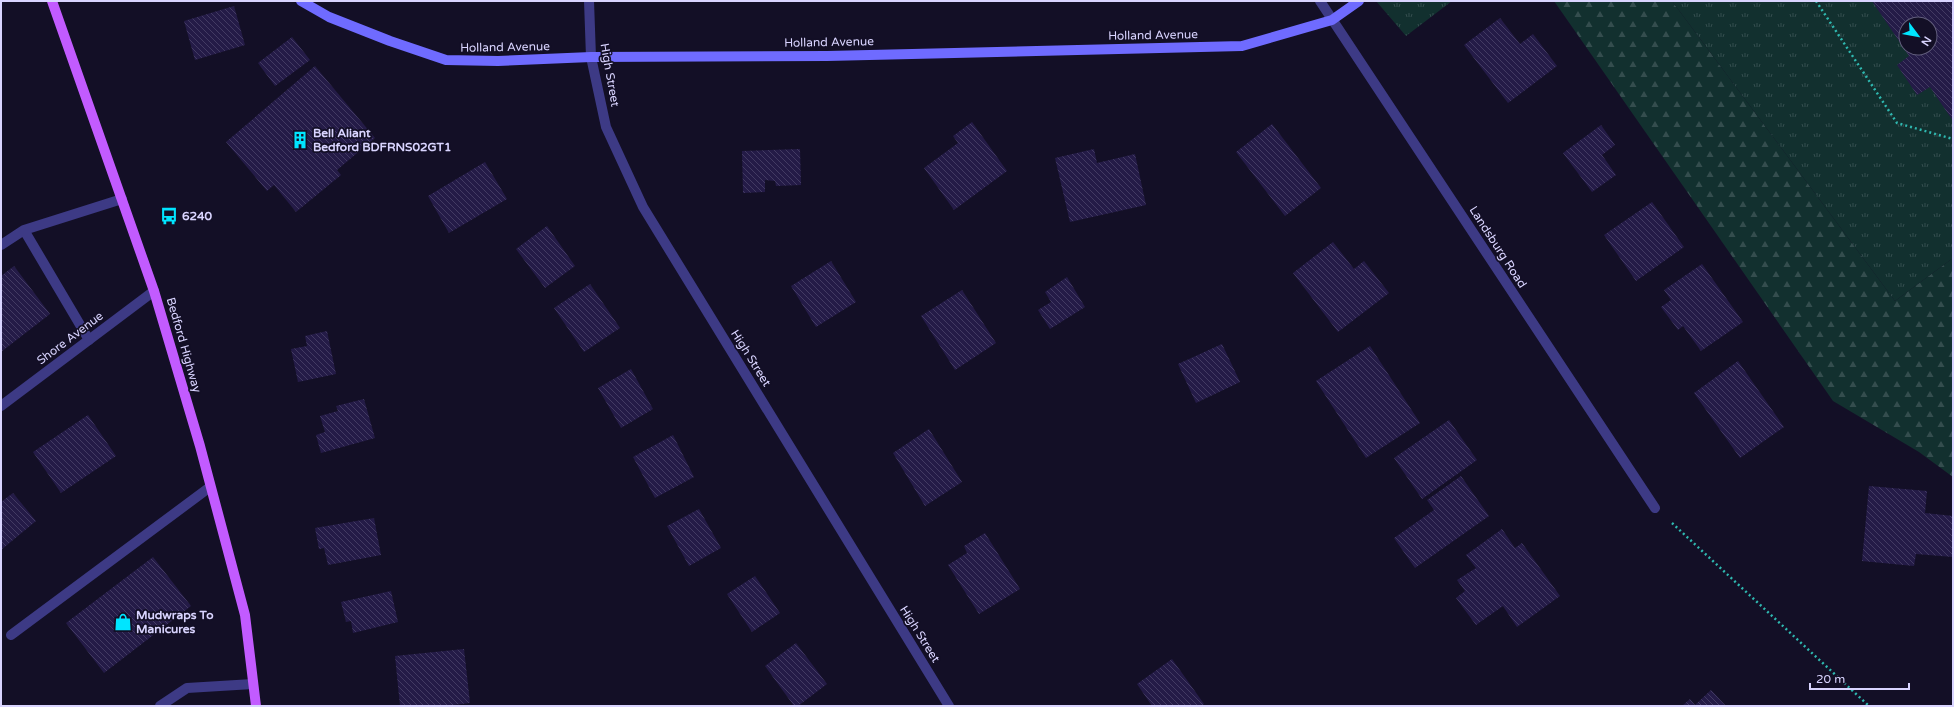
<svg xmlns="http://www.w3.org/2000/svg" width="1954" height="707" viewBox="0 0 1954 707" font-family="'Varela Round',sans-serif">
<style>
.forest{fill:url(#forest-firs)}
.park{fill:url(#park-tufts);fill-rule:evenodd}
.building{fill:url(#building-back-hatch);fill-rule:evenodd}
.lines{fill:none;stroke-linecap:round;stroke-linejoin:round}
.path{stroke:#2fb8b0;stroke-width:2.5;stroke-dasharray:2 3;stroke-linecap:butt}
.lane{stroke:#3d3a85;stroke-width:10}
.street{stroke:#3d3a85;stroke-width:10}
.secondary{stroke:#6f6bff;stroke-width:10}
.primary{stroke:#c25bff;stroke-width:10}
.labels{text-anchor:middle;dominant-baseline:central;stroke-width:3.5;stroke-linejoin:round;paint-order:stroke}
.street-label{font-size:12px;fill:#d9d4ff;stroke:#130f26}
.poi-label{font-size:12px;font-weight:bold;fill:#d9d4ff;stroke:#130f26;text-anchor:start}
</style>
<defs>
<pattern id="forest-firs" width="22" height="20" patternUnits="userSpaceOnUse"><rect width="22" height="20" fill="#12302f"/><path d="M5 1l3.5 6h-7zM16 11l3.5 6h-7z" fill="#344d4e"/></pattern>
<pattern id="park-tufts" width="24" height="20" patternUnits="userSpaceOnUse"><rect width="24" height="20" fill="#12302f"/><path d="M3 7l-1-3M5 7V3M7 7l1-3M15 17l-1-3M17 17v-4M19 17l1-3" fill="none" stroke="#344d4e"/></pattern>
<pattern id="building-back-hatch" width="6" height="6" patternUnits="userSpaceOnUse"><rect width="6" height="6" fill="#241b47"/><path d="M-1 5l2 2M0 0l6 6M5-1l2 2" fill="none" stroke="#433b63"/></pattern>
</defs>
<rect width="100%" height="100%" fill="#130f26"/>
<!-- forest -->
<path class="forest" d="M1554,1h118l223,300 58,-43v219l-34,-25 -86,-51z"/>
<!-- park -->
<path class="park" d="M1376,1h76l-46,35z
M1672,1h281v257l-58,43zM1906,24h24v24h-24z"/>
<!-- building -->
<path class="building" d="M1872,1h81v120l-23,-34 -13,8 -20,-30 12,-9zM1906,24h24v24h-24z
M234,6l11,39 -50,15 -11,-39z
M1500,18l20,26 13,-10 24,32 -49,37 -44,-58z
M292,37l18,23 -35,26 -17,-23z
M315,66l60,72 -38,32 4,5 -45,37 -22,-27 -7,6 -41,-49z
M972,122l35,49 -53,39 -30,-42 34,-25 -5,-7z
M1272,124l49,64 -36,28 -49,-64z
M1601,125l14,20 -13,10 14,20 -24,17 -29,-39z
M800,149l1,36 -25,1 -1,-5 -10,-1v12l-22,1 -1,-42z
M1094,149l3,14 38,-9 11,51 -76,17 -15,-64z
M485,162l22,37 -58,34 -21,-37z
M1652,202l32,45 -48,34 -32,-46z
M547,226l28,40 -30,22 -29,-39z
M1333,242l21,27 10,-8 25,32 -51,39 -45,-59z
M831,261l25,41 -40,25 -25,-41z
M1702,264l41,58 -42,29 -18,-25 -5,4 -17,-23 10,-7 -7,-10z
M14,266l36,48 -49,38v-76z
M1067,277l18,30 -35,22 -12,-19 13,-8 -6,-10z
M590,284l30,44 -36,24 -30,-44z
M962,290l34,53 -41,27 -34,-54z
M327,331l9,43 -38,8 -7,-33 16,-3 -2,-10z
M1222,344l18,38 -44,21 -18,-39z
M1370,346l50,77 -54,35 -50,-77z
M1738,361l46,66 -44,31 -46,-65z
M631,369l22,40 -32,19 -23,-40z
M364,399l11,39 -54,15 -5,-18 9,-3 -5,-16 18,-5 -2,-5z
M88,415l28,41 -55,37 -28,-41z
M1449,420l28,40 -55,39 -28,-41z
M929,429l33,53 -37,24 -32,-53z
M673,435l21,42 -39,21 -22,-41z
M1461,476l28,40 -74,52 -21,-30 40,-28 -7,-10z
M1869,486l58,5 -2,22 28,3v41l-37,-3 -2,12 -52,-5z
M13,493l23,28 -35,29v-48z
M699,509l22,39 -32,18 -22,-40z
M374,518l7,37 -53,10 -4,-17 -5,1 -4,-21z
M1502,529l13,19 7,-5 38,53 -43,31 -14,-21 -27,19 -20,-27 9,-7 -8,-11 19,-12 -10,-13z
M985,533l35,56 -41,25 -31,-49 19,-12 -3,-7z
M153,557l38,49 -87,67 -38,-50z
M755,576l25,37 -28,19 -25,-38z
M391,591l7,31 -45,11 -2,-12 -5,1 -5,-20z
M796,643l31,41 -29,22h-4l-29,-40z
M464,649l6,54 -26,3h-44l-5,-50z
M1172,659l32,45 -3,2h-49l-15,-22z
M1711,690l15,16h-44l8,-7 5,6z"/>
<g class="lines">
<!-- path -->
<path class="path" d="M1816,1l81,122 56,16
M1672,523l197,183"/>
<!-- lane -->
<path class="lane" d="M24,230l65,110
M1,245l23,-15 98,-31
M11,635l199,-148
M160,706l27,-18 66,-4"/>
<!-- street -->
<path class="street" d="M589,1l2,56 15,70 37,80 306,499
M1320,1l335,507
M1,406l153,-115"/>
<!-- secondary -->
<path class="secondary" d="M301,1l28,16 61,24 56,19 52,1 93,-4 236,-1 415,-10 90,-26 27,-19"/>
<!-- primary -->
<path class="primary" d="M52,1l102,290 46,155 45,169 11,91"/>
</g>
<!-- icons -->
<defs>
<g id="building-bare" transform="scale(1.38)"><path d="M-4-6H4V6H1V3H-1V6H-4ZM-2.5-4.3h1.7v1.8h-1.7ZM.8-4.3h1.7v1.8H.8ZM-2.5-1h1.7V.8h-1.7ZM.8-1h1.7V.8H.8Z" fill="#00e5ff" stroke="#130f26" stroke-width="2.5" paint-order="stroke"/></g>
<g id="bus-bare" transform="scale(1.38)"><path d="M-5-6H5V4H4V6H2V4H-2V6H-4V4H-5ZM-3.5-4V0h7V-4ZM-3.5 1.2v1.5H-2V1.2ZM2 1.2v1.5H3.5V1.2Z" fill="#00e5ff" stroke="#130f26" stroke-width="2.5" paint-order="stroke"/></g>
<g id="shop-bare" transform="scale(1.38)"><path d="M-5-2.5h2.3a2.7 3.5 0 0 1 5.4 0H5L5.5 6h-11ZM-1.5-2.5h3a1.5 2.3 0 0 0-3 0Z" fill="#00e5ff" stroke="#130f26" stroke-width="2.5" paint-order="stroke"/></g>
</defs>
<g fill-rule="evenodd">
<use href="#building-bare" x="300" y="140"/>
<use href="#bus-bare" x="169" y="216"/>
<use href="#shop-bare" x="123" y="622"/>
</g>
<g class="labels">
<!-- street labels -->
<g class="street-label">
<text transform="translate(1153 35) rotate(-1)">Holland Avenue</text>
<text transform="translate(829 42) rotate(-1)">Holland Avenue</text>
<text transform="translate(505 47) rotate(-1)">Holland Avenue</text>
<text transform="translate(610 75) rotate(80)">High Street</text>
<text transform="translate(1498 247) rotate(57)">Landsburg Road</text>
<text transform="translate(70 338) rotate(-37)">Shore Avenue</text>
<text transform="translate(184 345) rotate(74)">Bedford Highway</text>
<text transform="translate(751 358) rotate(58)">High Street</text>
<text transform="translate(920 634) rotate(58)">High Street</text>
</g>
<!-- poi labels -->
<g class="poi-label">
<text x="313" y="133">Bell Aliant<tspan x="313" dy="14">Bedford BDFRNS02GT1</tspan></text>
<text x="182" y="216">6240</text>
<text x="136" y="615">Mudwraps To<tspan x="136" dy="14">Manicures</tspan></text>
</g>
</g>
<!-- border -->
<rect width="1954" height="707" fill="none" stroke="#d9d4ff" stroke-width="4"/>
<!-- north arrow -->
<g transform="translate(1918 36) rotate(122)"><circle r="19" fill="#130f26" stroke="#625e7d"/>
<path d="M0-3L7 15L0 10L-7 15Z" fill="#00e5ff"/>
<text y="-6" font-size="11" font-weight="bold" text-anchor="middle" fill="#d9d4ff">N</text>
</g>
<!-- scale -->
<path d="M1810 683v6h99v-6" fill="none" stroke="#d9d4ff" stroke-width="2"/>
<text x="1816" y="683" font-size="12" fill="#d9d4ff" stroke="#130f26" stroke-width="3" paint-order="stroke">20 m</text>
</svg>
